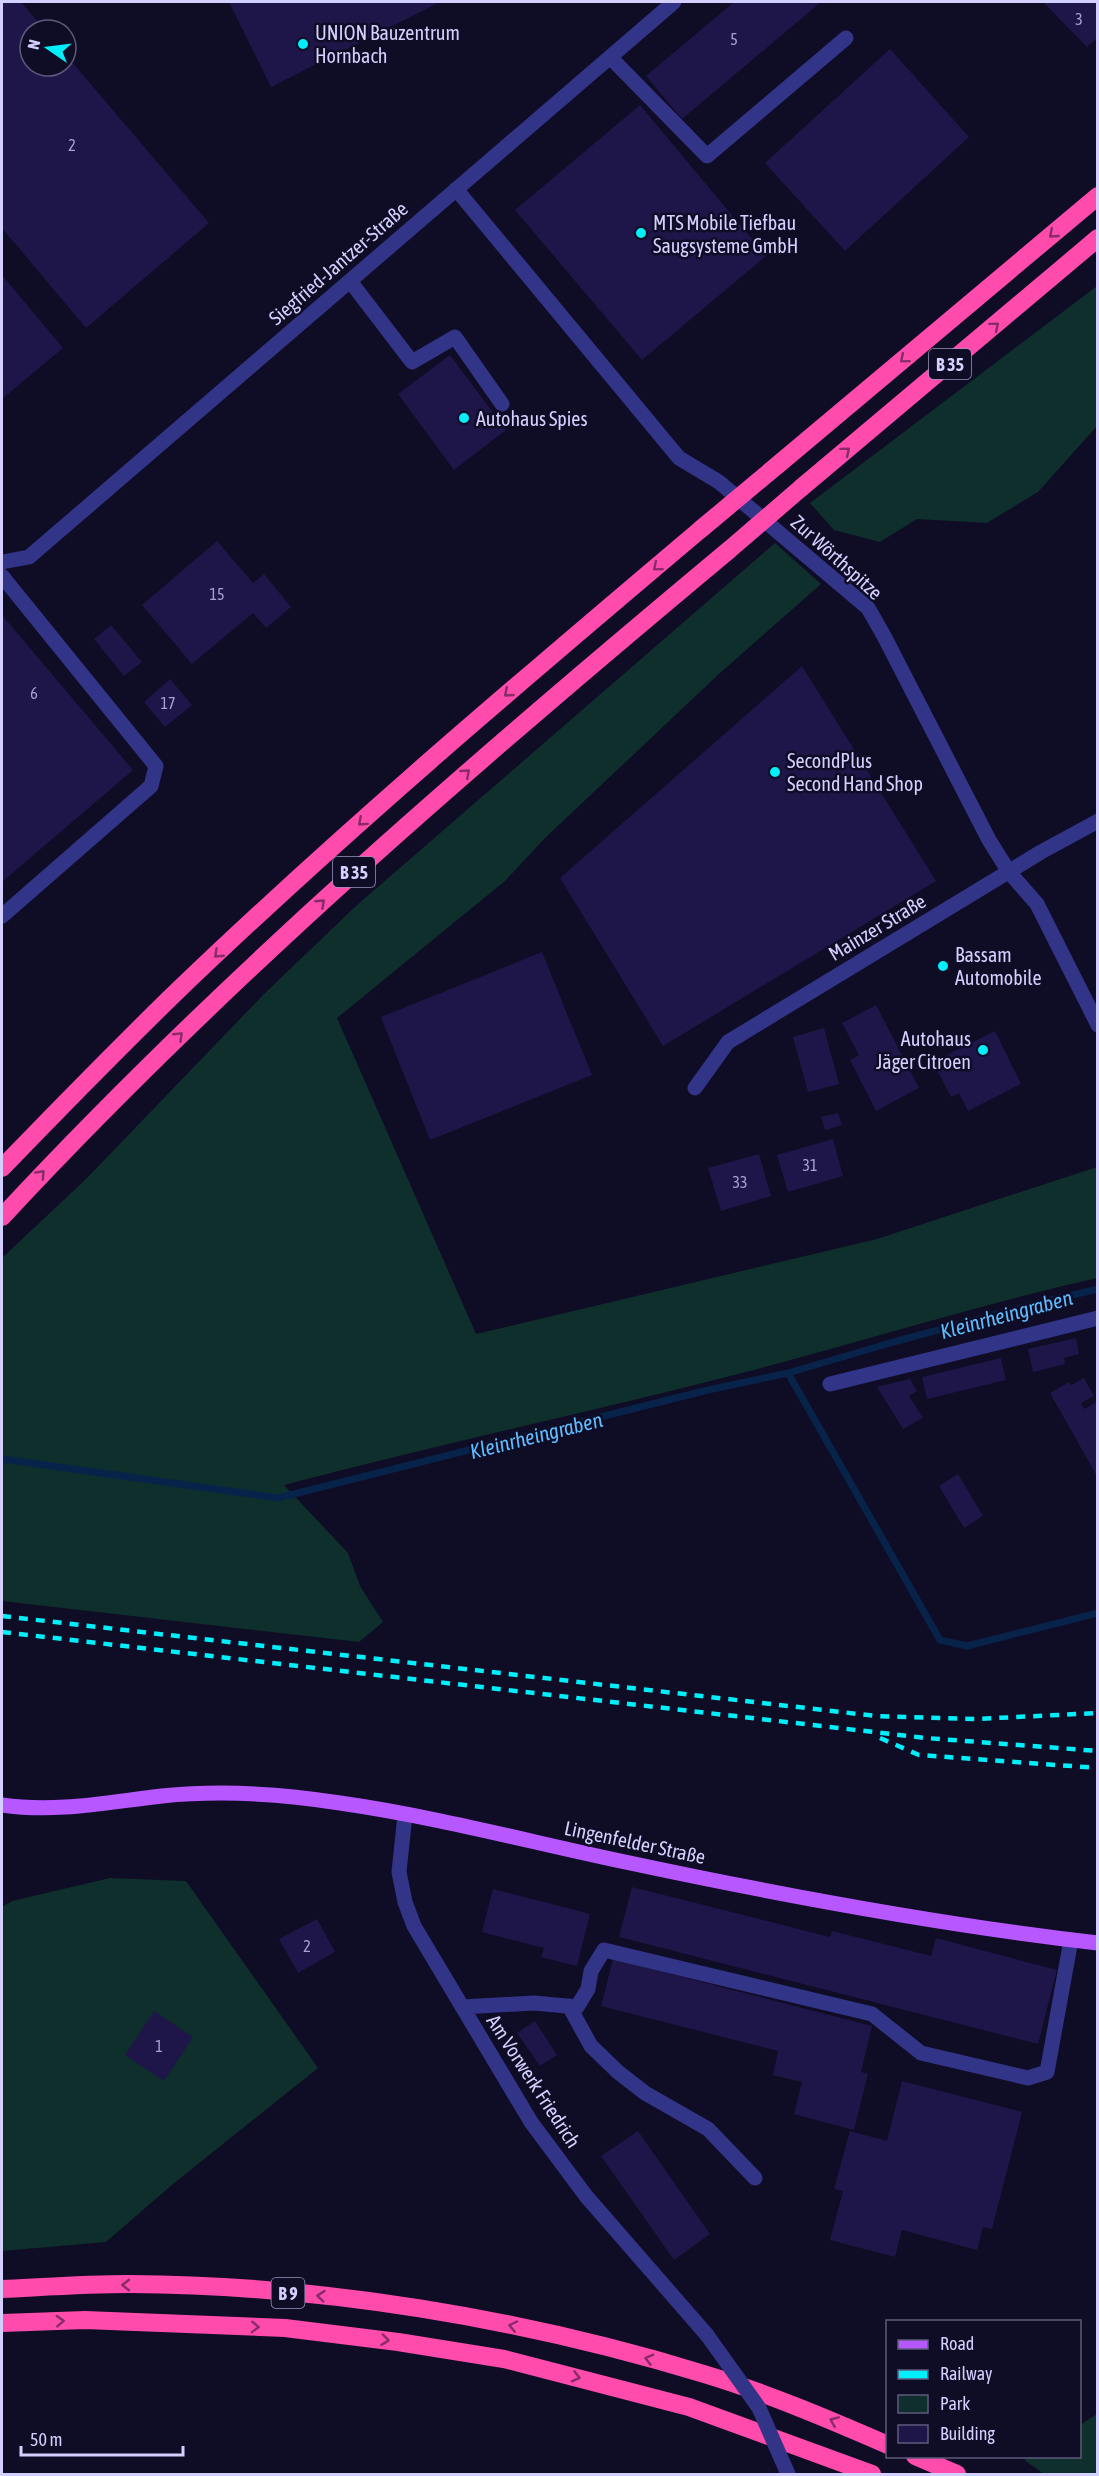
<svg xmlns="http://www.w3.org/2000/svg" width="1099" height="2476" viewBox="0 0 1099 2476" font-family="'Asap Condensed',sans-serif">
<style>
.green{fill:#0e2f2c}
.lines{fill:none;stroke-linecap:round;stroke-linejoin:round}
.stream{stroke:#072349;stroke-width:7}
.building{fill:#1e1648}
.minor{stroke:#323488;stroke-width:15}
.major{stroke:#b757ff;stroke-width:15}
.highway{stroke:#ff4bab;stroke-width:18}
.rail{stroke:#00effb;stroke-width:4.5;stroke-dasharray:9 8;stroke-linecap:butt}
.minor-bridge{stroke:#323488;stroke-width:15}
.highway-bridge{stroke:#ff4bab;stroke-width:18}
.oneway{stroke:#872c68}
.poi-dot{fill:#00effb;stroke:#0f0c25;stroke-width:2}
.labels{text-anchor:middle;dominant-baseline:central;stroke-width:5;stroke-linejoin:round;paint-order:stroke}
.number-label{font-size:16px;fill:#a6a2d1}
.shield{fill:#0f0c25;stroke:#9895be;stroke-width:1.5}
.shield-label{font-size:18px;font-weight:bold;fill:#d3d0ff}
.poi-label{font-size:20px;fill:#d3d0ff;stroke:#0f0c25;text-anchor:start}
.street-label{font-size:20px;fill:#d3d0ff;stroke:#0f0c25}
.water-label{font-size:21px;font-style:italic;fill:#5ebdff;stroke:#0f0c25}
</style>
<rect width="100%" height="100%" fill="#0f0c25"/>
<!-- green -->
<path class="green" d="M1097,286v140l-59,66 -51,31 -70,-4 -37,23 -46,-12 -24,-27z
M775,543l46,41 -101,89 -175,165 -40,43 -168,137 139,316 401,-95 220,-72v111c-119,27 -236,64 -355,95 -152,39 -306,72 -458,112l64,68 12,33 23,36 -24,20 -357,-41v-343l84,-79 178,-185 93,-89z
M110,1878l76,3 132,187 -145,116 -67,58 -104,9v-344l10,-6z
M1097,2414v60h-53l-20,-14 6,-3 50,-1v-31z"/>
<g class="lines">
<!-- stream -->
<path class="stream" d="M788,1373l152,267 27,6 131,-33
M2,1459l276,39 430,-108 80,-17 102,-30 152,-41 56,-13"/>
</g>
<!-- building -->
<path class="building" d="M2,2h19l24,28h-15v36h36v-11l143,168 -123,105 -84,-100z
M229,2h211l-169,85z
M734,2h87l-139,117 -36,-43z
M1043,2h55v35l-11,10z
M890,49l79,88 -124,114 -80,-88z
M640,105l126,151 -124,104 -127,-150z
M2,275l61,73 -61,51z
M450,355l56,75 -52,40 -56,-76z
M217,541l36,42 11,-9 27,33 -25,21 -13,-15 -61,51 -50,-59z
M2,615l131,155 -131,112z
M111,625l31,37 -18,14 -30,-37z
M802,666l134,215 -273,165 -103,-168z
M170,679l22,26 -27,22 -21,-25z
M542,952l50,123 -162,65 -49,-123z
M876,1005l43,83 -43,23 -26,-51 9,-5 -17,-32z
M824,1028l15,56 -31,8 -15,-55z
M995,1031l26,53 -53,27 -9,-18 -8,4 -18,-35z
M838,1113l4,12 -17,5 -4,-13z
M833,1139l10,37 -55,16 -11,-37z
M759,1154l12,42 -50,15 -13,-43z
M1076,1338l3,16 -15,4 1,6 -32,8 -5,-23z
M1001,1358l5,22 -79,19 -5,-22z
M1084,1378l10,18 -13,7 3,6 14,-8v77l-48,-85 19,-11 2,3z
M910,1379l7,12 -8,5 14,22 -20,11 -26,-42z
M958,1474l25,42 -19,12 -25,-42z
M632,1887l198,50 2,-6 99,25 5,-18 121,32 -19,74 -419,-107z
M493,1889l97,25 -13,52 -36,-9 3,-9 -62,-16z
M317,1919l18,33 -37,21 -19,-34z
M613,1959l259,67 -11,46 7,2 -14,56 -60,-16 8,-32 -29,-7 5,-24 -177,-45z
M154,2011l39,26 -29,44 -39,-26z
M535,2021l22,34 -17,11 -23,-33z
M902,2081l120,31 -30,117 -9,-2 -6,23 -75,-20 -7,27 -65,-17 13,-49 -9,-2 16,-58 37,10z
M638,2131l72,103 -36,26 -73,-104z"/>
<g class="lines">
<!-- minor -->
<path class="minor" d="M610,57l97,99 139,-118
M456,189l223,269 40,24 149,126 16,28 105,204 20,32 28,32 61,121
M350,281l62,81 43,-25 47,67
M2,562l27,-5 645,-555
M2,576l154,190 -5,20 -149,130
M695,1088l33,-46 313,-190 57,-31
M830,1384l268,-66
M405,1815l-6,57 6,30 9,24 117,196 55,74 121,139
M569,2006l22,40 27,26 27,21 63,36 47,49
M462,2007l72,-4 43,4 11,-18 3,-18 13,-21 268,64 49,39 107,25 19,-6 24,-132"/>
<!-- major -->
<path class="major" d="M2,1805c55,8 106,-3 160,-9 59,-6 121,-2 178,7 98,14 194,40 290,60 155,33 310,62 468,80"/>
<!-- highway -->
<path class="highway" d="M780,463l318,-267
M801,488l297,-250
M2,1168c55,-57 110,-113 167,-169 170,-164 351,-317 532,-470
M2,1217c224,-241 474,-456 727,-667
M2,2289c42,-2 85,-5 127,-5 192,1 392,34 575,90 63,19 124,45 184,71
M2,2323l83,-3 200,8 113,14 106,17 185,48 183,67
M915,2456l42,18"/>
<!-- rail -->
<path class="rail" d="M2,1616l874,100 100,3 122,-6
M2,1632l924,106 172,13
M880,1738l39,17 179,13"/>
<!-- minor-bridge -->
<path class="minor-bridge" d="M707,2335l52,73 29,66"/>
<!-- highway-bridge -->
<path class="highway-bridge" d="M701,529l79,-66
M729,550l72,-62"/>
</g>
<!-- one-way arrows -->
<defs><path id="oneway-chevron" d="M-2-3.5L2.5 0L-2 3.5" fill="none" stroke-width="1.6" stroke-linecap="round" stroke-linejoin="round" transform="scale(1.5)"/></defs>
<g class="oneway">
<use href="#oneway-chevron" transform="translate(1053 234) rotate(139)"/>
<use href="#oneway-chevron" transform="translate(995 326) rotate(-40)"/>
<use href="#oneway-chevron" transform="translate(904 359) rotate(140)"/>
<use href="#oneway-chevron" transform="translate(846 451) rotate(-40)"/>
<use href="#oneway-chevron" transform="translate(657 567) rotate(140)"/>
<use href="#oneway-chevron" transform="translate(508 693) rotate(139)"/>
<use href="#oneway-chevron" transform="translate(466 773) rotate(-41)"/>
<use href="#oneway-chevron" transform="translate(362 822) rotate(138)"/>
<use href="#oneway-chevron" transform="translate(321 903) rotate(-43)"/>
<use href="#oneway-chevron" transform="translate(218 954) rotate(137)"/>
<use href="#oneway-chevron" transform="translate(179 1036) rotate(-44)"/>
<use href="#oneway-chevron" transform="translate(41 1174) rotate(-47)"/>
<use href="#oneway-chevron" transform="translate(126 2285) rotate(180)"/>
<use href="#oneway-chevron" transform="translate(321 2296) rotate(-174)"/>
<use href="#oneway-chevron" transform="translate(60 2321) rotate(-3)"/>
<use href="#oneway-chevron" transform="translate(513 2326) rotate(-168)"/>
<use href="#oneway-chevron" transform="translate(255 2327) rotate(2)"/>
<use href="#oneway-chevron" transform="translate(385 2340) rotate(7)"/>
<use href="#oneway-chevron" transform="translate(649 2359) rotate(-165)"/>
<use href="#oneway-chevron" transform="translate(576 2377) rotate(14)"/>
<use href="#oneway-chevron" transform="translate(834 2421) rotate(-157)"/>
</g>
<!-- markers -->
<g class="poi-dot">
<circle cx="303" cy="44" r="6"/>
<circle cx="641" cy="233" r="6"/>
<circle cx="464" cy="418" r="6"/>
<circle cx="775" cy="772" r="6"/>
<circle cx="943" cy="966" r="6"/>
<circle cx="983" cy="1050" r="6"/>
</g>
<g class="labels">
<!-- number labels -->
<g class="number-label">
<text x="1079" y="19">3</text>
<text x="734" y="39">5</text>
<text x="72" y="145">2</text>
<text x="217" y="594">15</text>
<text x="34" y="693">6</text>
<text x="168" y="703">17</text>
<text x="810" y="1165">31</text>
<text x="740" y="1182">33</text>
<text x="307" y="1946">2</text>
<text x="159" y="2046">1</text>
</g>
<!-- shield labels -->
<g class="shield">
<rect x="929" y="349" width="42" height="30" rx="4.5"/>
<rect x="333" y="857" width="42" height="30" rx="4.5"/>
<rect x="271.5" y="2278" width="33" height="30" rx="4.5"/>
</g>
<g class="shield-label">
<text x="950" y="364">B 35</text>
<text x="354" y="872">B 35</text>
<text x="288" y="2293">B 9</text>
</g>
<!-- poi labels -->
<g class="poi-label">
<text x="315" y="32">UNION Bauzentrum<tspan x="315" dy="23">Hornbach</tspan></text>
<text x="653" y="222">MTS Mobile Tiefbau<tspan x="653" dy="23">Saugsysteme GmbH</tspan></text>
<text x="476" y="418">Autohaus Spies</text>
<text x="787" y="760">SecondPlus<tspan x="787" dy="23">Second Hand Shop</tspan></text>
<text x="955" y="954">Bassam<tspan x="955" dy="23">Automobile</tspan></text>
<text x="971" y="1038" text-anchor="end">Autohaus<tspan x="971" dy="23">Jäger Citroen</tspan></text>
</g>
<!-- street labels -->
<g class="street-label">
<text transform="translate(338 263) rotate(-41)">Siegfried-Jantzer-Straße</text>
<text transform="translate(837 557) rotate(42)">Zur Wörthspitze</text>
<text transform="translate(877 927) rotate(-31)">Mainzer Straße</text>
<text transform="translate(635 1842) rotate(12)">Lingenfelder Straße</text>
<text transform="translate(534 2081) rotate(57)">Am Vorwerk Friedrich</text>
</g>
<!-- water labels -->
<g class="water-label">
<text transform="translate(1006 1314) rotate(-15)">Kleinrheingraben</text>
<text transform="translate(536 1435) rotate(-14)">Kleinrheingraben</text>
</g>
</g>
<!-- border -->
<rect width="1099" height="2476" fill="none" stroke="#d3d0ff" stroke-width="6"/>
<!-- legend -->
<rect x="886" y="2320" width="195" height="138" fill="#0f0c25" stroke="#5d5a7c" stroke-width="1.5"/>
<rect x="898" y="2340" width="30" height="9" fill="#b757ff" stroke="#5d5a7c" stroke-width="1.5"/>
<text x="940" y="2350" font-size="18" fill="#d3d0ff">Road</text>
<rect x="898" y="2370" width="30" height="9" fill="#00effb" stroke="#5d5a7c" stroke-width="1.5"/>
<text x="940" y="2380" font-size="18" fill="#d3d0ff">Railway</text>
<rect x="898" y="2395" width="30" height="18" fill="#0e2f2c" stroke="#5d5a7c" stroke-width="1.5"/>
<text x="940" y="2410" font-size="18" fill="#d3d0ff">Park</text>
<rect x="898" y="2425" width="30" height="18" fill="#1e1648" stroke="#5d5a7c" stroke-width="1.5"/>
<text x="940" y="2440" font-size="18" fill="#d3d0ff">Building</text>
<!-- north arrow -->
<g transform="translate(48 48) rotate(284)"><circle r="28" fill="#0f0c25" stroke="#5d5a7c" stroke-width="1.5"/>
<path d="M0-4.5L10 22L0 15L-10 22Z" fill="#00effb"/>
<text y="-9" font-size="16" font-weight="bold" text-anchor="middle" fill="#d3d0ff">N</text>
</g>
<!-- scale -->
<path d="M21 2446v9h162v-9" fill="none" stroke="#d3d0ff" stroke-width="3"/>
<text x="30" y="2446" font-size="18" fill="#d3d0ff" stroke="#0f0c25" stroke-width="4.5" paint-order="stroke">50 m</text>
</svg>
